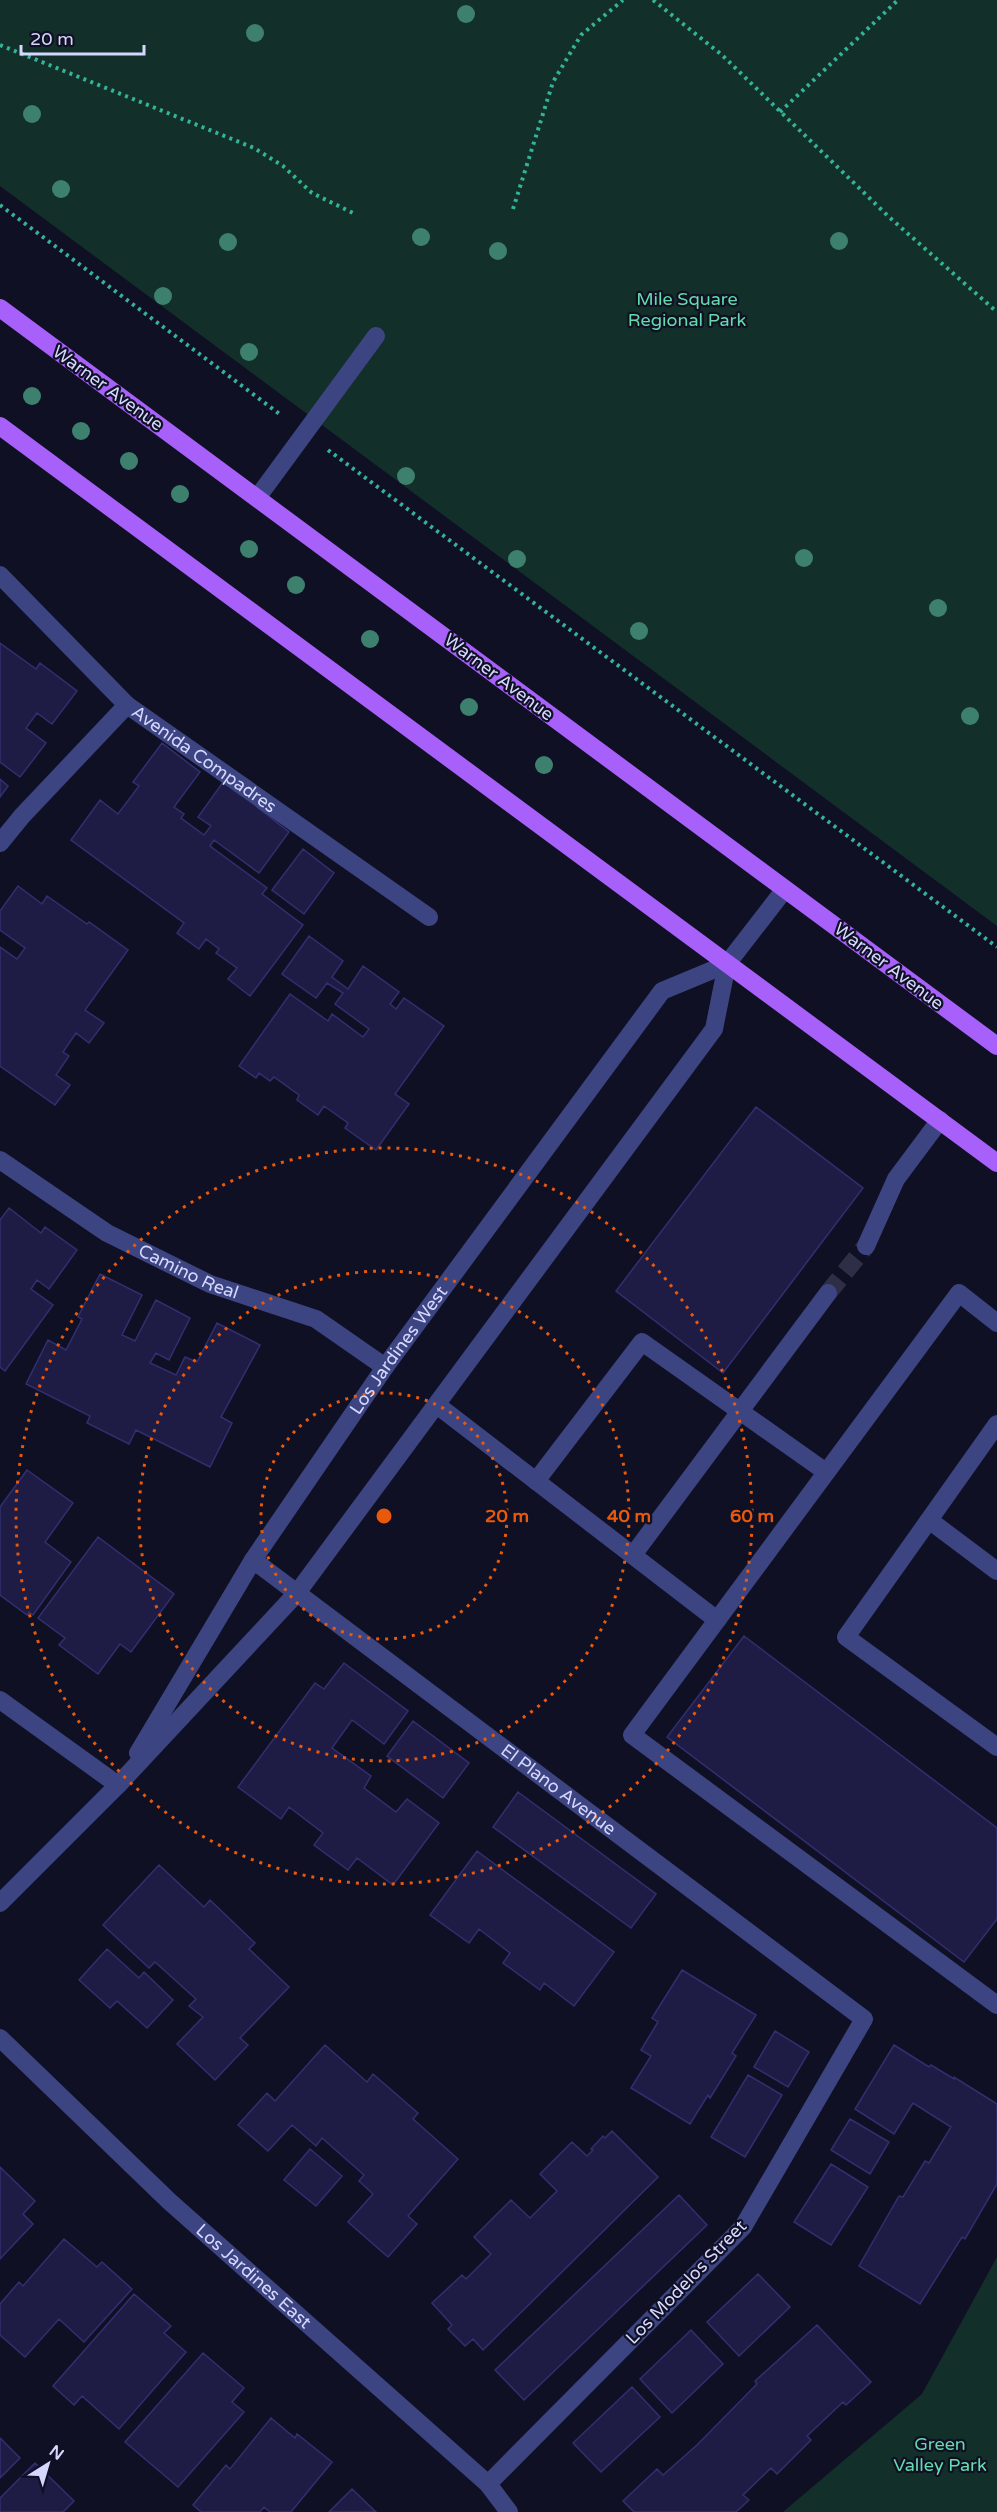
<svg xmlns="http://www.w3.org/2000/svg" width="997" height="2512" viewBox="0 0 997 2512" font-family="'Varela Round',sans-serif">
<style>
.green{fill:#132f29}
.building{fill:#1e1c45;stroke:#322f70;stroke-width:1.5}
.lines{fill:none;stroke-linecap:round;stroke-linejoin:round}
.minor-tunnel{stroke:#2e2e46;stroke-width:18;stroke-dasharray:18 9;stroke-linecap:butt}
.path{stroke:#33b397;stroke-width:4;stroke-dasharray:3 4.5;stroke-linecap:butt}
.minor{stroke:#3c4582;stroke-width:18}
.major{stroke:#a860fa;stroke-width:18}
.tree{fill:#3e806e}
.ring{fill:none;stroke:#e8590c;stroke-width:3;stroke-dasharray:3 6}
.labels{text-anchor:middle;dominant-baseline:central;stroke-width:4.5;stroke-linejoin:round;paint-order:stroke}
.park-label{font-size:18px;fill:#63dcaa;stroke:#101025}
.street-label{font-size:18px;fill:#d5d7fe;stroke:#101025}
.centre{fill:#e8590c;stroke:#101025;stroke-width:3}
.ring-label{font-size:18px;text-anchor:middle;font-weight:bold;fill:#e8590c;stroke:#101025;stroke-width:4.5;stroke-linejoin:round;paint-order:stroke}
</style>
<rect width="100%" height="100%" fill="#101025"/>
<!-- green -->
<path class="green" d="M0,0h997v926l-997,-740z
M997,2257v255h-214l139,-118z"/>
<!-- building -->
<path class="building" d="M0,643l36,26 4,-6 37,28 -25,33 -15,-11 -11,15 20,15 -26,34 -20,-15z
M162,743l38,29 -26,35 10,7 -3,4 23,17 7,-9 -13,-9 28,-39 33,26 -2,3 32,25 -30,41 -45,-33 -4,6 57,42 -5,6 41,31 -53,71 -22,-17 9,-11 -21,-15 3,-4 -13,-10 -7,10 -22,-16 7,-10 -113,-83 29,-40 18,14 21,-28 -6,-4z
M0,779l8,7 -8,11z
M303,849l31,24 -30,41 -32,-24z
M18,886l24,18 5,-8 40,28 2,-2 39,28 -43,60 19,13 -15,20 -13,-10 -13,19 6,4 -13,19 14,10 -15,20 -55,-39v-119l17,12 8,-11 -25,-18v-19z
M309,936l34,25 -11,16 16,12 15,-23 36,26 -9,12 6,5 8,-11 40,28 -49,68 14,10 -33,46 -31,-22 3,-5 -24,-17 -6,9 -21,-15 2,-5 -25,-18 -4,4 -11,-8 -3,5 -17,-12 51,-72 38,27 4,-7 31,23 6,-8 -34,-25 8,-11 -16,-10 -11,15 -34,-24z
M756,1107l107,81 -140,185 -107,-82z
M9,1208l32,25 4,-6 32,23 -28,39 -12,-9 -6,9 22,16 -48,66 -5,-4v-147z
M100,1274l42,21 -20,40 13,6 21,-41 34,18 -21,42 -13,-7 -6,10 26,12 9,-18 12,5 20,-39 43,22 -39,72 11,6 -22,44 -74,-37 -7,14 -42,-21 3,-7 -64,-32 22,-44 18,10 16,-31 -4,-2z
M27,1470l46,33 -28,39 26,20 -38,53 -4,-3 -2,3 -27,-20v-88z
M98,1537l76,57 -43,58 -11,-8 -22,30 -39,-29 6,-7 -27,-20z
M744,1636l253,192v91l-33,43 -297,-225z
M344,1663l64,48 -24,33 -32,-24 -20,28 39,28 -7,12 32,24 11,-13 32,24 -46,62 -36,-27 -9,12 -34,-25 9,-12 -34,-26 -8,12 -43,-32 77,-104 9,6z
M413,1721l56,42 -26,35 -56,-42z
M518,1792l138,102 -25,34 -138,-101z
M477,1851l137,101 -40,54 -30,-23 -4,7 -37,-27 7,-10 -31,-24 -10,14 -39,-28z
M159,1865l45,42 6,-7 45,43 -6,6 40,38 -49,51 8,7 -33,35 -38,-36 26,-27 -14,-11 7,-7 -41,-37 -6,6 -46,-43z
M107,1949l32,29 5,-6 29,28 -26,28 -30,-27 -7,7 -31,-28z
M682,1970l74,45 -24,38 4,3 -26,42 -2,-3 -18,29 -59,-36 20,-32 -10,-6 17,-28 -6,-4z
M775,2031l34,21 -21,35 -34,-20z
M325,2045l42,37 6,-8 45,39 -5,6 45,40 -50,57 9,8 -29,33 -40,-35 25,-28 -14,-13 5,-6 -42,-37 -6,8 -24,-21 -24,26 -30,-26 29,-32 8,8z
M894,2045l35,22 2,-2 23,14v-2l43,27v80l-32,55 -3,-2 -42,67 -61,-38 40,-70 4,1 22,-36 4,2 22,-36 -38,-24 -19,31 -39,-25z
M748,2075l34,20 -37,62 -34,-20z
M850,2119l39,23 -19,32 -39,-24z
M612,2131l46,46 -175,173 -10,-11 -8,7 -17,-17 4,-4 -20,-22 30,-28 4,4 25,-25 -17,-17 37,-37 19,18 27,-27 -17,-17 32,-32 15,14 6,-6 -2,-1 12,-13 2,2z
M310,2149l32,27 -26,30 -32,-26z
M831,2164l37,23 -37,58 -37,-23z
M0,2167l35,34 -12,13 10,10 -33,35z
M679,2195l28,30 -183,175 -29,-30z
M64,2239l33,28 5,-5 30,27 -48,53 -25,-23 -34,38 -25,-22v-31l19,-22 4,4z
M758,2274l32,33 -51,49 -32,-34z
M134,2294l37,32 -7,7 22,19 -67,77 -37,-33 -8,9 -21,-19z
M817,2325l54,57 -25,23 -3,-3 -36,34 4,4 -34,34 -6,-6 -28,27 6,5 -13,12h-102l-11,-11 34,-32 6,6 34,-30 60,-61 -2,-3z
M691,2330l32,34 -51,49 -32,-34z
M203,2353l41,35 -12,14 12,10 -66,75 -53,-45z
M632,2387l28,30 -59,55 -28,-29z
M271,2418l24,20 2,-4 35,28 -41,50h-21l-6,-5 -4,5h-59l-8,-7 33,-40 4,4z
M0,2438l20,20 -20,20z
M35,2463l39,38 -11,11h-63v-14z
M352,2489l24,23h-47z"/>
<g class="lines">
<!-- minor-tunnel -->
<path class="minor-tunnel" d="M828,1293l38,-47"/>
<!-- path -->
<path class="path" d="M653,0l69,55 167,162 108,95
M0,45l254,103 29,18 29,27 43,21
M780,112l118,-112
M0,205l281,210
M513,209l40,-127 28,-47 42,-35
M328,450l669,497"/>
<!-- minor -->
<g class="minor">
<path d="M257,498l119,-162"/>
<path id="s1" d="M0,575l127,130 302,212"/>
<path d="M0,843l22,-27 105,-111"/>
<path id="s2" d="M0,1160l107,73 103,51 106,35 69,48"/>
<path d="M866,1246l30,-67 44,-59"/>
<path d="M997,1323l-38,-30 -327,442 365,270"/>
<path d="M437,1405l280,215"/>
<path d="M997,1424l-68,96 68,51"/>
<path d="M536,1481l106,-139 184,130"/>
<path d="M929,1520l-83,117 151,110"/>
<path d="M633,1555l195,-262"/>
<path id="s3" d="M253,1560l611,459 -121,208 -255,257"/>
<path d="M0,1700l118,85"/>
<path id="s4" d="M138,1753l115,-193 132,-193 277,-376 65,-27"/>
<path d="M0,1903l118,-118 179,-192 417,-564 13,-65 58,-75"/>
<path id="s5" d="M0,2038l169,163 319,283 21,28"/>
</g>
<!-- major -->
<path class="major" d="M0,308l997,738
M0,426l997,737"/>
</g>
<!-- trees -->
<g class="tree">
<circle cx="466" cy="14" r="9"/>
<circle cx="255" cy="33" r="9"/>
<circle cx="32" cy="114" r="9"/>
<circle cx="61" cy="189" r="9"/>
<circle cx="421" cy="237" r="9"/>
<circle cx="839" cy="241" r="9"/>
<circle cx="228" cy="242" r="9"/>
<circle cx="498" cy="251" r="9"/>
<circle cx="163" cy="296" r="9"/>
<circle cx="249" cy="352" r="9"/>
<circle cx="32" cy="396" r="9"/>
<circle cx="81" cy="431" r="9"/>
<circle cx="129" cy="461" r="9"/>
<circle cx="406" cy="476" r="9"/>
<circle cx="180" cy="494" r="9"/>
<circle cx="249" cy="549" r="9"/>
<circle cx="804" cy="558" r="9"/>
<circle cx="517" cy="559" r="9"/>
<circle cx="296" cy="585" r="9"/>
<circle cx="938" cy="608" r="9"/>
<circle cx="639" cy="631" r="9"/>
<circle cx="370" cy="639" r="9"/>
<circle cx="469" cy="707" r="9"/>
<circle cx="970" cy="716" r="9"/>
<circle cx="544" cy="765" r="9"/>
</g>
<!-- distance rings -->
<g class="ring">
<circle cx="384" cy="1516" r="123"/>
<circle cx="384" cy="1516" r="245"/>
<circle cx="384" cy="1516" r="368"/>
</g>
<g class="labels">
<!-- park labels -->
<g class="park-label">
<text x="687" y="299">Mile Square<tspan x="687" dy="21">Regional Park</tspan></text>
<text x="940" y="2444">Green<tspan x="940" dy="21">Valley Park</tspan></text>
</g>
<!-- street labels -->
<g class="street-label">
<text transform="translate(108 388) rotate(36)">Warner Avenue</text>
<text transform="translate(499 677) rotate(37)">Warner Avenue</text>
<text stroke="none"><textPath href="#s1" startOffset="276">Avenida Compadres</textPath></text>
<text transform="translate(889 966) rotate(37)">Warner Avenue</text>
<text stroke="none"><textPath href="#s2" startOffset="220">Camino Real</textPath></text>
<text stroke="none"><textPath href="#s4" startOffset="480">Los Jardines West</textPath></text>
<text stroke="none"><textPath href="#s3" startOffset="382">El Plano Avenue</textPath></text>
<text stroke="none"><textPath href="#s5" startOffset="348">Los Jardines East</textPath></text>
<text transform="translate(686 2282) rotate(-46)">Los Modelos Street</text>
</g>
</g>
<circle cx="384" cy="1516" r="9" class="centre"/>
<g class="ring-label">
<text x="507" y="1522">20 m</text>
<text x="629" y="1522">40 m</text>
<text x="752" y="1522">60 m</text>
</g>
<!-- north arrow -->
<g transform="translate(48 2464) rotate(37)" stroke="#101025" stroke-width="4.5" paint-order="stroke">
<path d="M0-4.5L10 22L0 15L-10 22Z" fill="#d5d7fe"/>
<text y="-9" font-size="16" font-weight="bold" text-anchor="middle" fill="#d5d7fe">N</text>
</g>
<!-- scale -->
<path d="M21 45v9h123v-9" fill="none" stroke="#d5d7fe" stroke-width="3"/>
<text x="30" y="45" font-size="18" fill="#d5d7fe" stroke="#101025" stroke-width="4.5" paint-order="stroke">20 m</text>
</svg>
